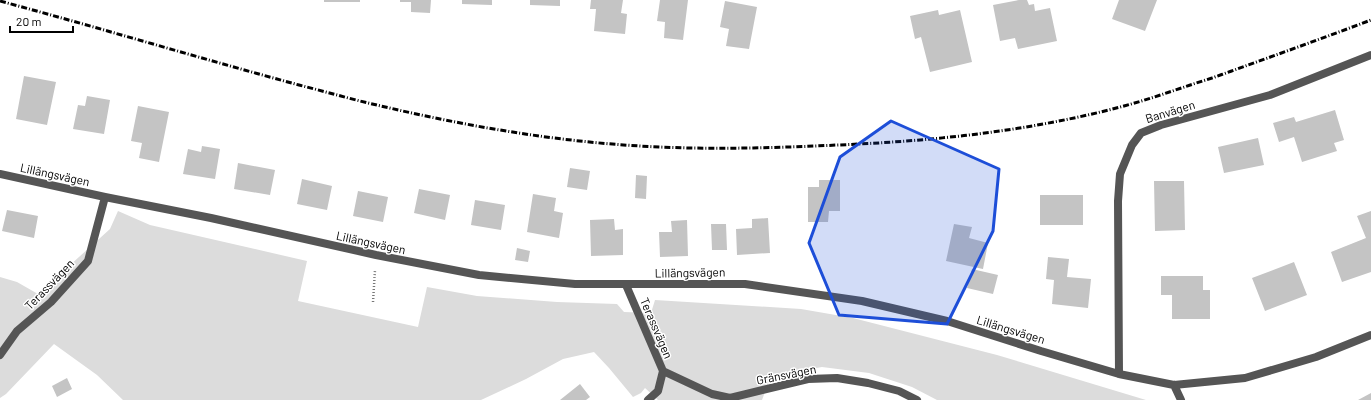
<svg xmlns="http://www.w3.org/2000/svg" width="1371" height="400" viewBox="0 0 1371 400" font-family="Barlow,sans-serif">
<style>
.green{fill:#dcdcdc}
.building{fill:#c4c4c4}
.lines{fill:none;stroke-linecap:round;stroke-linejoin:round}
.path{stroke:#777;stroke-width:2.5;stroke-dasharray:1 2;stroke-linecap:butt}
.street{stroke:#555;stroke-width:8}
.rail{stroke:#000;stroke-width:3;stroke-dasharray:6 2 1 2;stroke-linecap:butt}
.marked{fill:#1d4ed8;fill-opacity:0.2;stroke:#1d4ed8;stroke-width:3;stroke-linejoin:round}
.labels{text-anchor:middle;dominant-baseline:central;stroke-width:3;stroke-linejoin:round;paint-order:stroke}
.street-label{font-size:12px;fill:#000;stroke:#fff}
</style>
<rect width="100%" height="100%" fill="#fff"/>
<!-- green -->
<path class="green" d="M118,211l32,14 157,36 -9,40 120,26 9,-40 50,9 80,6 60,2 7,8 27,1 4,-13 146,9 52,9 144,37 149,45h-209l-25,-13 -43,-14 -47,-6 -51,9 -9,24h-104l-13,-12 -4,5 -8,4 -24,-29 -15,-16 -31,7 -37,20 -45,21h-358l-26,-25 -43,-31 -48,50 -6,4v-121l17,5 21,12 72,-65z"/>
<!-- building -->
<path class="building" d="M324,0h36v2h-36z
M400,0h31l-1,13 -19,-1v-10h-11z
M462,0h30v5l-30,-1z
M530,0h30v6l-30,-1z
M591,0h32l-2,13 6,1 -2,20 -31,-3 2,-22h-6z
M660,0h28l-5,40 -19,-2 1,-16 -8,-1z
M1019,0h8l2,5 5,-1 1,7 15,-3 7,33 -39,8 -3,-11 -15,3 -7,-36z
M1119,0h38l-12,31 -33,-12z
M725,1l32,6 -8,42 -23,-3 3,-17 -9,-2z
M938,10l1,5 21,-5 12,52 -42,10 -9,-35 -6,2 -5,-23z
M24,76l32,6 -9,43 -31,-6z
M87,96l23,4 -6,34 -31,-5 5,-24 7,1z
M138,106l31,6 -10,50 -20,-4 3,-15 -11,-2z
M1335,110l9,30 -10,3 3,8 -35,11 -8,-25 -15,5 -6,-19 21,-6 2,5z
M1258,138l6,27 -40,8 -6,-26z
M202,146l18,3 -5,30 -32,-5 5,-25 13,3z
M238,163l37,7 -5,25 -36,-6z
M570,168l20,3 -3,19 -20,-3z
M636,175l11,1 -1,23 -11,-1z
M302,179l30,7 -5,24 -30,-6z
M819,180h21v31h-11l-1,11h-20v-35h11z
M1154,181h30l1,49 -30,1z
M419,189l31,6 -5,25 -31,-7z
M358,191l30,6 -5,25 -30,-6z
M533,194l23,4 -2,13 9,2 -4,25 -32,-6z
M1040,195h43v30h-43z
M475,200l30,5 -4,25 -30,-5z
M7,210l31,6 -4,22 -32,-7z
M1371,211v61l-29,10 -11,-30 35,-14 -9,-22z
M768,218l2,35 -33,2 -1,-26 16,-1v-9z
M614,219l1,11 8,-1v26l-32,1 -1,-36z
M687,220l1,36 -28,1 -1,-25h13l-1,-11z
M711,224h15l1,26h-15z
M954,224l18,3 -3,11 19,5 -5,26 -37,-8z
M517,248l13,3 -2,11 -13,-2z
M1048,257l21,2 -2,18 24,2 -3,29 -36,-4 2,-24 -8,-1z
M1294,262l13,33 -42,16 -13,-33z
M972,269l26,6 -5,19 -26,-6z
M1161,276h42v14h7v29h-38v-24h-11z
M67,378l5,11 -15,8 -5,-11z
M580,384l10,13 -4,3h-26z
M1371,393v7h-13z"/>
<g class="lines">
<!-- path -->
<path class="path" d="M373,302l2,-32"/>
<!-- street -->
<path class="street" d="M0,174l105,23 106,21 165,37 103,20 96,9h170l117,17 85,20 94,30 78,23 55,11 71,-7 71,-21 55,-22
M626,285l37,86 -5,20 -10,9
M0,355l17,-24 34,-29 37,-41 17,-64
M663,371l49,23 18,4 78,-19 29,-1 31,5 31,8 18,9
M1119,374l-1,-173 2,-27 12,-29 9,-12 20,-8 109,-30 101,-40
M1174,385l7,15"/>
<!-- rail -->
<path class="rail" d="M0,1c100,27 199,57 299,84 28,7 55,15 82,21 85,20 172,35 259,40 66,4 132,2 198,-1 96,-4 193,-14 286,-39 30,-8 59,-19 88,-28 53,-19 106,-38 159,-58"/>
</g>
<!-- marked area -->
<path class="marked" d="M891,121l108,48 -6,62 -46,93 -108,-9 -30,-72 31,-86z"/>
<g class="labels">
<!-- street labels -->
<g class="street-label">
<text transform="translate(1170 111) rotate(-17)">Banvägen</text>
<text transform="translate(55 174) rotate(12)">Lillängsvägen</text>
<text transform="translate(371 242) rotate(12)">Lillängsvägen</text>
<text transform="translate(690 272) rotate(-1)">Lillängsvägen</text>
<text transform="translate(49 284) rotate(-46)">Terassvägen</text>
<text transform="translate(657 328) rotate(67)">Terassvägen</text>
<text transform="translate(1011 329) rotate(17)">Lillängsvägen</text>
<text transform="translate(786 374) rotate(-11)">Gränsvägen</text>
</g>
</g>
<!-- scale -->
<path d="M10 26v6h63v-6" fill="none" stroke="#000000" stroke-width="2"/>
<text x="16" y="26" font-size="12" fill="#000000" stroke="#ffffff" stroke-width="3" paint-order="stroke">20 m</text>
</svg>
